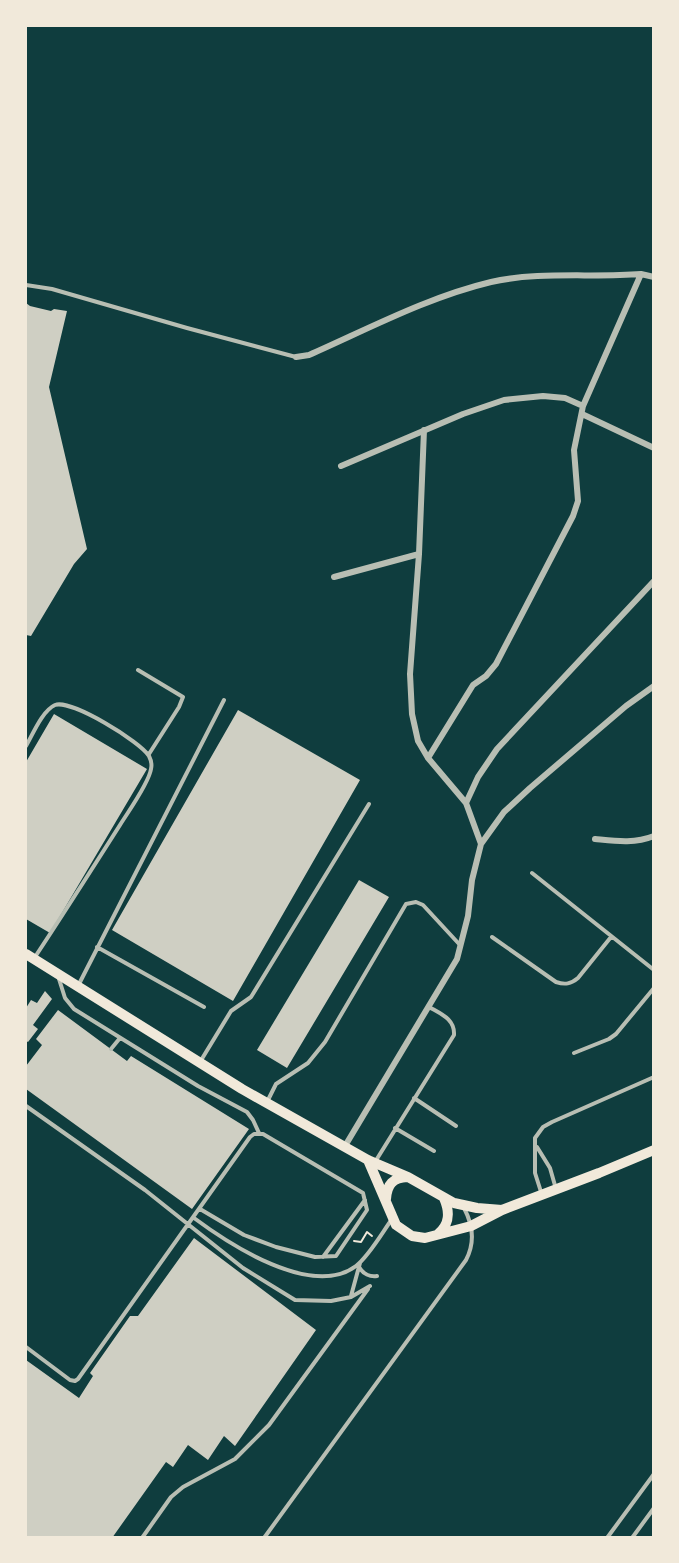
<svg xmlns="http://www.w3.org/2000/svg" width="679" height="1563" viewBox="0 0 679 1563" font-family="'Golos Text',sans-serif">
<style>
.building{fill:#cfcfc3}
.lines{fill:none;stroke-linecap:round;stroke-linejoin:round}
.path{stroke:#f1e9da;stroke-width:2}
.service{stroke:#b8beb3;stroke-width:4}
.minor{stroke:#b8beb3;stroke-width:6}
.secondary{stroke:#f1e9da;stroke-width:10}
</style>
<rect width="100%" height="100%" fill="#0f3d3e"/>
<!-- building -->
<path class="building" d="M26,303l4,3 21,5 3,-2 13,2 -18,76 38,162 -13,15 -43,72 -5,-1z
M238,710l122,70 -127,221 -121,-71z
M54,714l93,55 -97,164 -24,-14v-157z
M359,880l30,17 -102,171 -30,-18z
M45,991l7,8 -19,26 5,4 -10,13 -2,-1v-33l5,-8 6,3z
M58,1010l69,51 4,-5 118,73 -57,80 -166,-120v-23l16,-21 -6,-6z
M194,1238l122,92 -81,116 -11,-10 -16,24 -20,-15 -15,22 -7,-5 -54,76h-86v-178l53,38 14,-22 -3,-3 40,-57h8z"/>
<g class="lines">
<!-- path -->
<path class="path" d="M354,1241l7,1 6,-10 5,4"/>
<!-- service -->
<path class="service" d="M26,285l26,4 135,39 109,29
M138,670l45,27 -4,10 -30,47
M26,746c7,-12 16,-35 29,-41 16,-6 86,37 94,51 2,4 3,9 2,13 -2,14 -23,43 -31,56 -28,44 -56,88 -85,132
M532,873l122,97
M492,937l64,45c9,3 15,2 22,-4l33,-41
M97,947l107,60
M59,979l6,19 9,11 124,77 49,26 6,8 6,13
M78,986l146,-286
M111,1049l9,-11
M574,1053l35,-14 7,-5 38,-46
M200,1062l31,-51 20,-14 118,-193
M414,1098l42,28
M267,1102l9,-18 32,-21 17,-21 81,-138 10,-2 7,3 37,40
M26,1106l119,84 98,78 52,32 36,1 20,-4 19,-11
M395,1128l39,23
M537,1147l13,21 6,21
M375,1162l79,-127c1,-16 -13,-21 -25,-28
M542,1195l-7,-22v-35l8,-11 9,-5 102,-45
M194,1218c35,26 118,81 162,48 13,-10 26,-33 36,-47
M323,1257l42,-57
M359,1267c4,7 11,10 18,9
M351,1296l9,-33
M26,1347l44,33 5,1 3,-2 172,-242 4,-3h9l100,59 4,17 -31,46 -21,1 -39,-10 -32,-12 -44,-26
M142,1538l29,-41 12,-10 52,-28 34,-34 99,-136
M264,1538l202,-278c9,-17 7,-35 -2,-52
M607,1538l47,-64
M632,1538l22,-30"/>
<!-- minor -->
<path class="minor" d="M296,357l13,-2c59,-26 119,-58 182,-73 49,-11 101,-4 150,-8l13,3
M582,414l72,34
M424,430l-5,124 -9,120 2,40 6,27 10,17 38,45 15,41
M341,466l122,-52 41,-14 39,-4 22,2 18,8
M334,577l85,-23
M428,758l45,-73 13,-9 10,-12 77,-148 5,-15 -4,-51 9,-44 58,-132
M466,803l12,-26 19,-28 157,-168
M595,839c20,2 39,5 59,-3
M345,1146l112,-187 11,-43 4,-36 9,-36 23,-32 26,-24 96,-82 28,-20"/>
<!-- secondary -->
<path class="secondary" d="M26,954l216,135 126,71 40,17 46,26 23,5 25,2
M368,1160l28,65 16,11 13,2 46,-12 31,-16 97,-37 55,-23
M386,1199c1,-15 7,-21 21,-22
M438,1234c12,-10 12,-22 6,-36"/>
</g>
<!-- border -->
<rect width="679" height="1563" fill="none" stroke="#f1e9da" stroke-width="54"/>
</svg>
